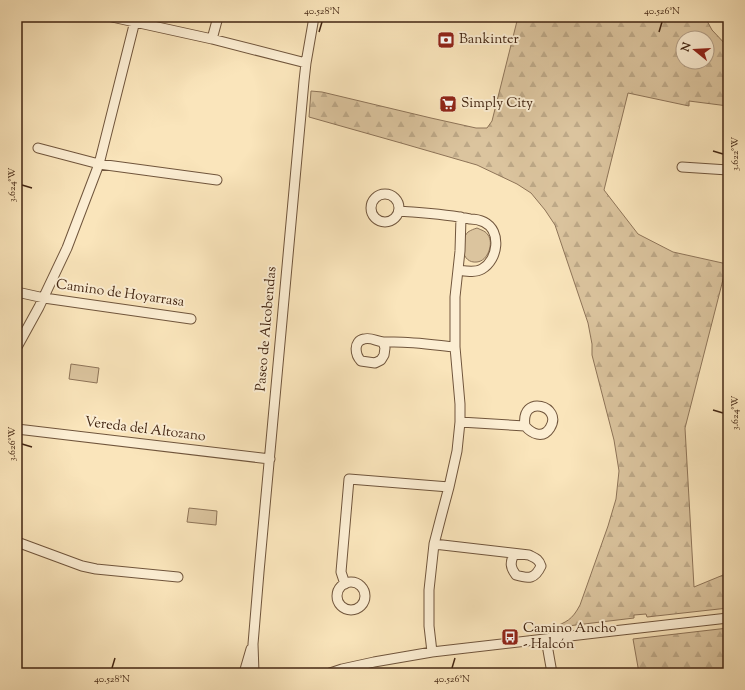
<svg xmlns="http://www.w3.org/2000/svg" width="745" height="690" viewBox="0 0 745 690" font-family="'Sorts Mill Goudy',serif">
<style>
.forest{fill:url(#forest-firs);stroke:#8e7458;fill-rule:evenodd}
.garden{fill:#dbc49e;stroke:#8e7458}
.lines{fill:none;stroke-linecap:round;stroke-linejoin:round}
.minor-casing{stroke:#70553c;stroke-width:11}
.minor{stroke:#fceed3;stroke-width:9}
.ticks{fill:none;stroke:#422512;stroke-width:1.5}
.labels{text-anchor:middle;dominant-baseline:central;stroke-width:4;stroke-linejoin:round;paint-order:stroke}
.poi-label{font-size:14px;fill:#422512;stroke:#fceed3;text-anchor:start}
.street-label{font-size:14px;fill:#422512;stroke:#fceed3}
.neatline{fill:none;stroke:#422512;stroke-width:1.5}
.ticks-label{font-size:10px;text-anchor:middle;fill:#422512}
</style>
<defs>
<pattern id="forest-firs" width="22" height="20" patternUnits="userSpaceOnUse"><rect width="22" height="20" fill="#dbc49e"/><path d="M5 1l3.5 6h-7zM16 11l3.5 6h-7z" fill="#bda887"/></pattern>
</defs>
<rect width="100%" height="100%" fill="#fae5bb"/>
<filter id="stains"><feTurbulence type="fractalNoise" baseFrequency=".005" numOctaves="4"/><feColorMatrix values="0 0 0 0 .2 0 0 0 0 .09 0 0 0 0 .02 0 0 0 .5 -.17"/></filter>
<radialGradient id="worn" r=".72"><stop offset=".6" stop-color="#630" stop-opacity="0"/><stop offset="1" stop-color="#630" stop-opacity=".3"/></radialGradient>
<!-- forest -->
<path class="forest" d="M518,17h187l7,13 16,17v59l-39,-5v5l-61,-13 -24,97 34,44 35,18 54,12 -42,164 9,159 34,-14v35l-81,9 -1,-3 -12,1v3l-83,10c16,-6 21,-8 29,-23l28,-79 8,-27 3,-28 -5,-31 -22,-85v-11l-4,-21 -33,-98 -10,-15 -14,-17 -14,-9 -40,-19 -76,-22 -92,-26 2,-26 11,1 109,26 45,10h11l5,-7zM683,38h24v24h-24z
M728,628v45h-89l-6,-34z"/>
<!-- garden -->
<path class="garden" d="M477,228c4,2 9,3 11,7 6,8 0,26 -11,27 -16,2 -18,-21 -9,-30 3,-2 6,-3 9,-4z
M71,364l28,4 -2,15 -28,-4z
M189,508l28,3 -1,14 -29,-3z"/>
<g class="lines">
<!-- minor casing -->
<g class="minor-casing">
<path id="minor" d="M112,17l100,22 94,24
M212,39l6,-22
M38,148l61,16 118,16
M682,167l46,3
M371 208a14 14 0 1 1 28 0a14 14 0 1 1-28 0Z
M399,211c24,2 47,3 71,8 4,0 10,1 14,3 18,9 14,38 -2,47 -7,4 -16,2 -24,1
M17,292l27,6 147,21
M383,342l2,6 -1,7 -3,5 -6,3 -14,-2c-6,-6 -8,-20 3,-22 8,-2 13,3 20,3 4,0 7,0 10,0 20,0 41,3 61,5
M17,347l22,-40 28,-59 32,-84 37,-147
M460,422l65,4c7,8 18,13 25,2 14,-22 -30,-35 -25,-2
M17,429l253,30
M17,542l65,24 14,3 82,8
M434,544l95,11c6,3 10,4 12,11 -6,13 -12,13 -25,9 -6,-8 -6,-12 -2,-21
M337 596a14 14 0 1 1 28 0a14 14 0 1 1-28 0Z
M345,584l-4,-12 8,-93 100,8
M546,639l6,34
M432,652l-3,-26v-36l5,-46 7,-27 8,-30 8,-36 3,-29v-18l-5,-57v-50l5,-46 1,-34
M244,673l7,-24
M254,673l-1,-29 6,-72 45,-491 2,-18 8,-46
M330,673l12,-4 32,-7 58,-10 181,-21 115,-13"/>
</g>
<!-- minor -->
<use href="#minor" class="minor"/>
</g>
<!-- ticks -->
<path class="ticks" d="M319,32l3,-10M659,32l3,-10M713,151l10,3M22,185l10,3M713,410l10,3M22,444l10,3M112,668l3,-10M452,668l3,-10"/>
<!-- icons -->
<defs>
<g id="bank-square" transform="scale(0.9)"><rect x="-9" y="-9" width="18" height="18" rx="4" fill="#8f2418" stroke="#fceed3"/><path d="M-6-4H6V4H-6ZM0-2.3a2.3 2.3 0 1 0 0 4.6a2.3 2.3 0 1 0 0-4.6Z" fill="#fff"/></g>
<g id="supermarket-square" transform="scale(0.9)"><rect x="-9" y="-9" width="18" height="18" rx="4" fill="#8f2418" stroke="#fceed3"/><path d="M-6-5.5h2.5l.6 2H6L4.5 2H-2.5L-4.4-4H-6ZM-1.5 3.2a1.3 1.3 0 1 0 .1 0ZM3 3.2a1.3 1.3 0 1 0 .1 0Z" fill="#fff"/></g>
<g id="bus-square" transform="scale(0.9)"><rect x="-9" y="-9" width="18" height="18" rx="4" fill="#8f2418" stroke="#fceed3"/><path d="M-5-6H5V4H4V6H2V4H-2V6H-4V4H-5ZM-3.5-4V0h7V-4ZM-3.5 1.2v1.5H-2V1.2ZM2 1.2v1.5H3.5V1.2Z" fill="#fff"/></g>
</defs>
<g fill-rule="evenodd">
<use href="#bank-square" x="446" y="40"/>
<use href="#supermarket-square" x="448" y="104"/>
<use href="#bus-square" x="510" y="637"/>
</g>
<g class="labels">
<!-- poi labels -->
<g class="poi-label">
<text x="459" y="40">Bankinter</text>
<text x="461" y="104">Simply City</text>
<text x="523" y="629">Camino Ancho<tspan x="523" dy="16">- Halcón</tspan></text>
</g>
<!-- street labels -->
<g class="street-label">
<text transform="translate(120 294) rotate(8)">Camino de Hoyarrasa</text>
<text transform="translate(267 329) rotate(-85)">Paseo de Alcobendas</text>
<text transform="translate(145 430) rotate(7)">Vereda del Altozano</text>
</g>
</g>
<!-- margin -->
<rect width="745" height="690" fill="none" stroke="#fae5bb" stroke-width="44"/>
<!-- north arrow -->
<g transform="translate(695 50) rotate(288)"><circle r="19" fill="#fceed3" stroke="#b29e86"/>
<path d="M0-3L7 15L0 10L-7 15Z" fill="#8f2418"/>
<text y="-6" font-size="11" font-weight="bold" text-anchor="middle" fill="#422512">N</text>
</g>
<rect x="22" y="22" width="701" height="646" class="neatline"/>
<g class="ticks-label">
<text x="322" y="14">40.528°N</text>
<text x="662" y="14">40.526°N</text>
<text transform="translate(734 154) rotate(-90)" y="4">3.622°W</text>
<text transform="translate(11 185) rotate(-90)" y="4">3.624°W</text>
<text transform="translate(734 413) rotate(-90)" y="4">3.624°W</text>
<text transform="translate(11 444) rotate(-90)" y="4">3.626°W</text>
<text x="112" y="682">40.528°N</text>
<text x="452" y="682">40.526°N</text>
</g>
<rect width="100%" height="100%" filter="url(#stains)"/>
<rect width="100%" height="100%" fill="url(#worn)"/>
</svg>
